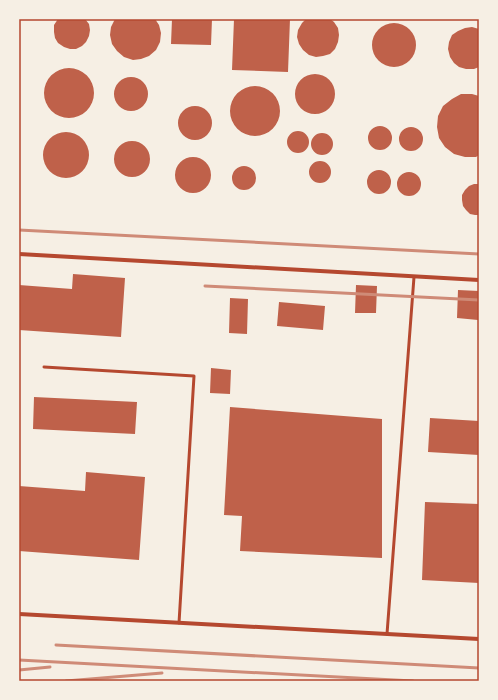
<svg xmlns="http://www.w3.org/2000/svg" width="498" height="700" viewBox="0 0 498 700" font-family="'Alegreya Sans',sans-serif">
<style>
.building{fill:#bf614a}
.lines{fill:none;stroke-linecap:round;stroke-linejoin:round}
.service{stroke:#b5482f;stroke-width:3}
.minor{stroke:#b5482f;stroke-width:4}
.rail{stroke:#cf8b77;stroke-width:3}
.neatline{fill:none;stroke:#b5482f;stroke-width:1.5}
</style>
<rect width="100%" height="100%" fill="#f6efe4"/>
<!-- building -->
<path class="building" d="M58,19h27l4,5 1,6 -1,6 -3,6 -4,4 -6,3h-6l-6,-2 -6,-4 -3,-5 -1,-6v-7z
M115,19h40l4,6 2,8 -1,9 -4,8 -7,6 -8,3 -8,1 -9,-3 -7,-6 -5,-7 -2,-9 1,-8z
M172,19h40l-1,26 -40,-1z
M234,19h56l-2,53 -56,-2z
M306,19h24l4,3 4,6 1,7 -1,7 -3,7 -5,5 -7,2 -7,1 -7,-2 -6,-5 -4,-6 -2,-7 1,-7 4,-7z
M372 45a22 22 0 1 1 44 0a22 22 0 1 1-44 0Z
M472,27l7,2v38l-5,2h-8l-7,-2 -5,-4 -4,-6 -2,-8 1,-7 3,-7 6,-4 7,-3z
M44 93a25 25 0 1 1 50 0a25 25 0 1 1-50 0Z
M295 94a20 20 0 1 1 40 0a20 20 0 1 1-40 0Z
M114 94a17 17 0 1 1 34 0a17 17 0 1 1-34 0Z
M230 111a25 25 0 1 1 50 0a25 25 0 1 1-50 0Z
M461,94h11l7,2v59l-3,2h-11l-11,-3 -9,-7 -6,-9 -2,-11 1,-11 5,-10 9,-7z
M178 123a17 17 0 1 1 34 0a17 17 0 1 1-34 0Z
M368 138a12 12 0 1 1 24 0a12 12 0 1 1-24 0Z
M399 139a12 12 0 1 1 24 0a12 12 0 1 1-24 0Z
M287 142a11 11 0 1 1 22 0a11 11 0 1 1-22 0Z
M43 155a23 23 0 1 1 46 0a23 23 0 1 1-46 0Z
M311 144a11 11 0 1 1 22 0a11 11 0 1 1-22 0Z
M114 159a18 18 0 1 1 36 0a18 18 0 1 1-36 0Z
M175 175a18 18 0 1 1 36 0a18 18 0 1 1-36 0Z
M309 172a11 11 0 1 1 22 0a11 11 0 1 1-22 0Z
M232 178a12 12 0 1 1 24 0a12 12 0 1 1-24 0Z
M367 182a12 12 0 1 1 24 0a12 12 0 1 1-24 0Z
M397 184a12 12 0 1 1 24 0a12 12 0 1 1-24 0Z
M474,184h5v31h-4l-5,-1 -4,-4 -3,-4 -1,-6v-5l3,-5 4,-4z
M73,274l52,4 -4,59 -102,-7v-45l53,4z
M356,285l21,1 -1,27h-21z
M458,290l21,1 -1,29 -21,-2z
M230,298l18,1 -1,35 -18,-1z
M279,302l46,4 -2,24 -46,-4z
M211,368l20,2 -1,24 -20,-1z
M34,397l103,5 -2,32 -102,-5z
M230,407l152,12v139l-142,-7 2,-35 -18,-1z
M430,418l49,3v34l-51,-3z
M86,472l59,5 -6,83 -120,-9v-65l66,5z
M425,502l54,2v79l-57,-3z"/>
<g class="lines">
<!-- service -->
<path class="service" d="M44,367l150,9 -15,247
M387,634l27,-357"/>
<!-- minor -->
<path class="minor" d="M19,254l460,26
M19,614l460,25"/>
<!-- rail -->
<path class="rail" d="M19,230l460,24
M205,286l274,14
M56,645l423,23
M19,660l394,21
M19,670l31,-3
M66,681l96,-8"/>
</g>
<!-- border -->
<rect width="498" height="700" fill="none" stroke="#f6efe4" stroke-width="40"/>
<rect x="20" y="20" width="458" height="660" class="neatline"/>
</svg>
